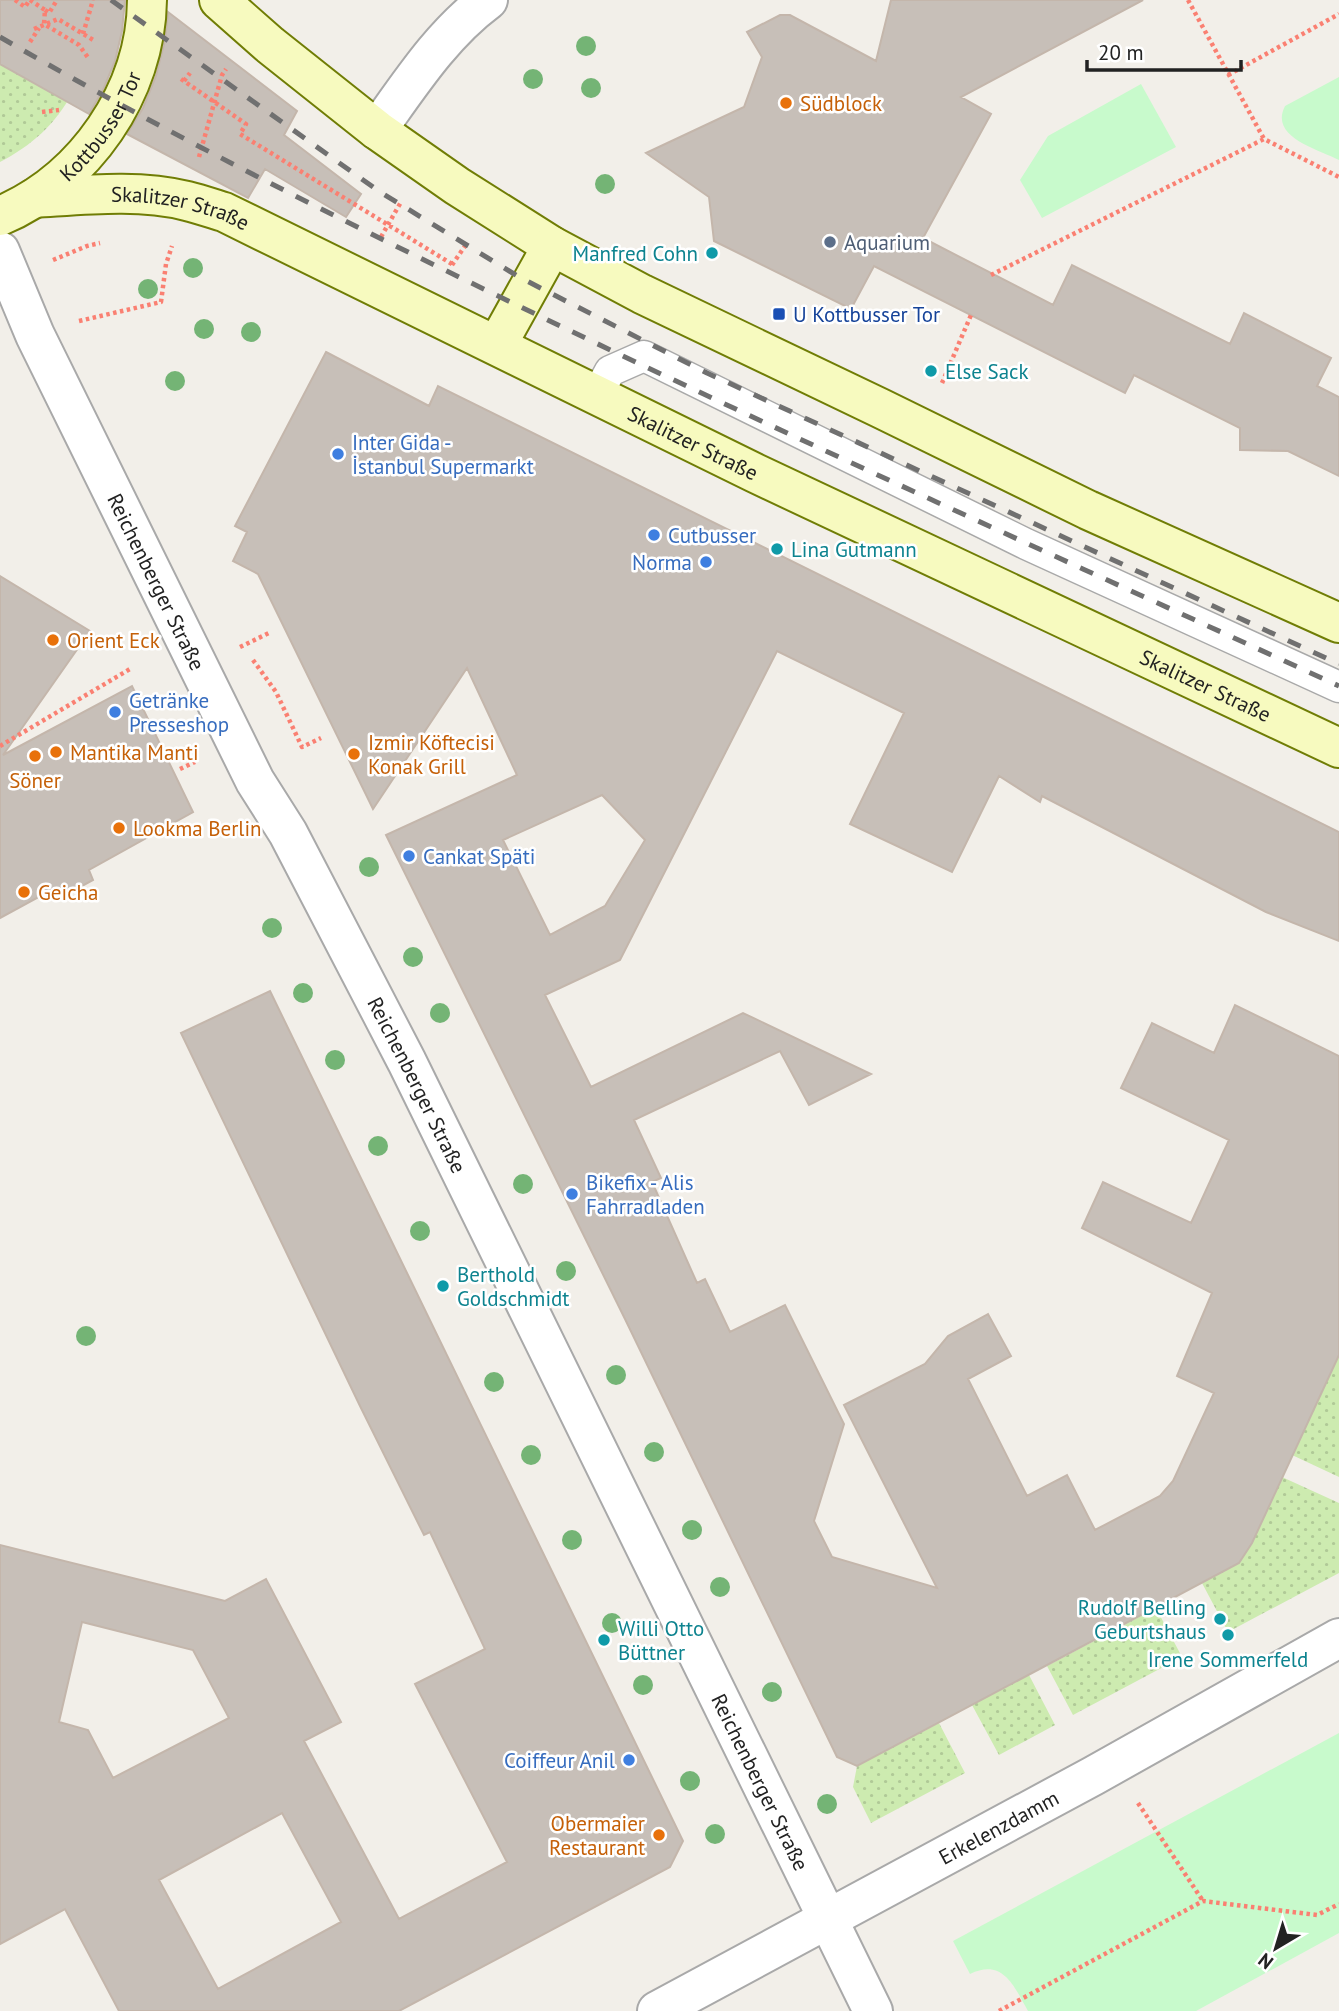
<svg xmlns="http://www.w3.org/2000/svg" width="1339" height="2011" viewBox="0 0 1339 2011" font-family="'PT Sans',sans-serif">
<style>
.grass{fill:url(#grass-dots)}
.park{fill:#c8facc}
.building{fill:#c7bfb8;stroke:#c4b6ab;stroke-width:2;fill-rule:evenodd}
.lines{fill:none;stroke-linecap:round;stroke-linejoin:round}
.lane-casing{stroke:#a9a9a9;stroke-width:33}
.street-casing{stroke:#a9a9a9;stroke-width:42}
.secondary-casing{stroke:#707d05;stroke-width:42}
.path{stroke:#fa8072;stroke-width:4.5;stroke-dasharray:3.5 3.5;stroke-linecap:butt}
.lane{stroke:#fff;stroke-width:30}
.street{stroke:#fff;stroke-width:38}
.secondary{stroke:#f7fabf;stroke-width:38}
.rail{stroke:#707070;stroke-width:5;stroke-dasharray:14 14;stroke-linecap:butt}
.tree{fill:#74b475}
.food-dot{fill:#e8710a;stroke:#fff;stroke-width:2.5}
.service-dot{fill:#5c6f8a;stroke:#fff;stroke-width:2.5}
.culture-dot{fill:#0f9aa8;stroke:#fff;stroke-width:2.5}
.transit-dot{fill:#1a4fb4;stroke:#fff;stroke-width:2.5}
.shop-dot{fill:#3f7fe0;stroke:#fff;stroke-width:2.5}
.labels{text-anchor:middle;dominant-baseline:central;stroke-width:5;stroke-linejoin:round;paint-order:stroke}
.food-label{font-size:21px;fill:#c56008;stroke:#fff;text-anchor:start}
.street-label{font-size:21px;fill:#222;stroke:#fff}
.service-label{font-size:21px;fill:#4e5e75;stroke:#fff;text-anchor:start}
.culture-label{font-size:21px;fill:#0d838f;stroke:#fff;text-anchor:start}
.transit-label{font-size:21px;fill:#164399;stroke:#fff;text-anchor:start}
.shop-label{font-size:21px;fill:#366cbe;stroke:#fff;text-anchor:start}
</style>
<defs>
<pattern id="grass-dots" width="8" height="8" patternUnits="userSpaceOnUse" patternTransform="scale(1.75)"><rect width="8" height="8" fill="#cdebb0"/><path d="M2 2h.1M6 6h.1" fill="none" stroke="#b0c997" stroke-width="1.8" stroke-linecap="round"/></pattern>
</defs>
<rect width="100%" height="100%" fill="#f2efe9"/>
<!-- grass -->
<path class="grass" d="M0,54l72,39c-16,31 -41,53 -72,69z
M1339,1356v121l-47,-22z
M1282,1477l57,26v70l-111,59 -26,-49 37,-20 13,-20z
M1156,1608l26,49 -109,58 -26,-49z
M1029,1675l26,50 -56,30 -27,-50z
M939,1723l26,50 -94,50 -18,-36 4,-21z"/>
<!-- park -->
<path class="park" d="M1339,77v83c-22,-11 -70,-23 -54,-54z
M1141,84l35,63 -134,71 -22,-38 28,-44z
M1339,1733v200l-143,78h-168c-14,-25 -25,-53 -58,-37l-17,-33z"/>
<!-- building -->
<path class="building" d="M0,0h125l-3,31 -7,30 -12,29 -14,24 -89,-50z
M891,0h252l-182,97 30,17 -68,124 130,67 19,-40 158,79 14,-31 87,45 -14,28 22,11v79l-51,-25 -48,-1v-22l-106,-53 -9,18 -251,-127 -23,43 -137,-68 -5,-44 -63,-44 98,-46 18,-50 -15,-25 33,-17h10l86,46z
M168,12l129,99 -13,24 77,59 -15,23 -81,-48 -17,29 -121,-64 16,-26 13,-32 9,-36z
M326,352l103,54 9,-20 901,446v109l-73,-29 -224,-116 -2,6 -41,-26 -47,96 -102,-48 54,-111 -127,-62 -157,309 -75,35 46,92 152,-74 128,61 -62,31 -29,-54 -146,69 27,58 -9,4 45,101 8,-4 25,53 55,-27 59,119 -30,97 18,36 105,31 -93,-183 81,-41 23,-28 40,-22 23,42 -43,23 59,117 40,-21 28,55 65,-34 13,-15 41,-88 -37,-17 35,-83 -130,-65 21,-46 88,41 38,-83 -108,-52 31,-65 62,30 21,-48 104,51v299l-87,188 -13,20 -382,203 -20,-9 -212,-438 -239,-484 131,-60 -50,-107 -94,141 -115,-235 -25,-13 14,-29 -12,-6zM602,795l43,45 -40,66 -55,29 -47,-95z
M0,576l90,55 -87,124 129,-69 61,126 -104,58 4,10 -33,18 -5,-10 -55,30z
M270,991l413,850 -13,26 -271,144h-280l-54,-102 -65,35v-399l225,56 41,-22 75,143 -37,19 95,178 108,-57 -92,-178 70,-35 -55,-117 -6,3 -64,-129 -179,-373zM82,1622l111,28 36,68 -116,60 -25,-48 -29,-8zM282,1813l59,109 -123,67 -59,-109z"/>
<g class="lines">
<!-- lane casing -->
<g class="lane-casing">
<path id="lane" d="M597,395l13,-24 34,-15 382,188 313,143"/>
</g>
<!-- street casing -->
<g class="street-casing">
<g id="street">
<path d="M377,130c33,-46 65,-96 111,-130"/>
<path id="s1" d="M0,251l35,84 220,446 33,52 119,229 466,949"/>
<path id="s2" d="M657,2011l436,-235 246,-138"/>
</g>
</g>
<!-- secondary casing -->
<g class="secondary-casing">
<g id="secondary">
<path d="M219,0l51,45 107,85 80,56 95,60 90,48 238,114 208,102 251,113"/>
<path id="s3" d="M35,198c50,-3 103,-9 152,3 12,3 24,7 37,11l531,261 584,275"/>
<path id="s4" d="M0,216c85,-36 146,-124 147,-216"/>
<path d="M497,345l55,-99"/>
</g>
</g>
<!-- path -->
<path class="path" d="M15,0l10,7 4,-6
M30,0l15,10 -1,14 35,21 10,14
M1188,0l76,139
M45,10l4,3 8,-13
M34,29l24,-10 37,22
M83,34l10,-34
M30,42l9,-14
M1228,75l111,-61
M181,79l65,45 -6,10 212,130
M184,81l6,-8
M42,112l17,-2
M199,157l23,-82 4,-6
M381,237l20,-35
M53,260l34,-14 13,-3
M452,265l13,-19
M991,275l273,-136 75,38
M79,321l82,-19 5,-38 6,-18
M942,383l29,-68
M240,647l29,-14
M253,660l23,32 26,55 19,-9
M0,746l130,-77
M180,769l15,-7
M1138,1803l65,98
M999,2011l204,-110 114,14 22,-11"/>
<!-- lane -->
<use href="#lane" class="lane"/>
<!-- street -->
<use href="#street" class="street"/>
<!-- secondary -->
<use href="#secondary" class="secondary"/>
<!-- rail -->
<path class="rail" d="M111,0l269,192 139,85 188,96 632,291
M0,37c171,99 347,186 525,272 269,130 542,252 814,377"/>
</g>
<!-- trees -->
<g class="tree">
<circle cx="586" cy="46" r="10"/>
<circle cx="533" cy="79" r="10"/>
<circle cx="591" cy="88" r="10"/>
<circle cx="605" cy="184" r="10"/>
<circle cx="193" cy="268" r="10"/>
<circle cx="148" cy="289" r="10"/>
<circle cx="204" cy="329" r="10"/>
<circle cx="251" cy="332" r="10"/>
<circle cx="175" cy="381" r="10"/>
<circle cx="369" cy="867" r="10"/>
<circle cx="272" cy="928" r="10"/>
<circle cx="413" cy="957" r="10"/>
<circle cx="303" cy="993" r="10"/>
<circle cx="440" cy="1013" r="10"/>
<circle cx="335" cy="1060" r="10"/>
<circle cx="378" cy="1146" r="10"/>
<circle cx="523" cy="1184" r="10"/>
<circle cx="420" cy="1231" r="10"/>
<circle cx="566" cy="1271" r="10"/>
<circle cx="86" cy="1336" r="10"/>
<circle cx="616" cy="1375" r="10"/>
<circle cx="494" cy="1382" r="10"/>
<circle cx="654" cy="1452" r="10"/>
<circle cx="531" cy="1455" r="10"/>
<circle cx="692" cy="1530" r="10"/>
<circle cx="572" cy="1540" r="10"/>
<circle cx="720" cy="1587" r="10"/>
<circle cx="612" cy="1623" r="10"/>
<circle cx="643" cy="1685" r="10"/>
<circle cx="772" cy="1692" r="10"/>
<circle cx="690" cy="1781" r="10"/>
<circle cx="827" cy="1804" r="10"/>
<circle cx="715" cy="1834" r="10"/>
</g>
<!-- markers -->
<g class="food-dot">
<circle cx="786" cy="103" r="7"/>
<circle cx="53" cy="640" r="7"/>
<circle cx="56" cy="752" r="7"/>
<circle cx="354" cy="754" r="7"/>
<circle cx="35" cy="756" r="7"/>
<circle cx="119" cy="828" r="7"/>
<circle cx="24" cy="892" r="7"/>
<circle cx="659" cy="1835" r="7"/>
</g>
<circle class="service-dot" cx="830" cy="242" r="7"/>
<g class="culture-dot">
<circle cx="712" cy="253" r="7"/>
<circle cx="931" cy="371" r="7"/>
<circle cx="777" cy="549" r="7"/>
<circle cx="443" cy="1286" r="7"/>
<circle cx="1220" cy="1619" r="7"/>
<circle cx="1228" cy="1635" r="7"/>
<circle cx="604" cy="1640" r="7"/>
</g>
<rect class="transit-dot" x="772" y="307" width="14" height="14" rx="3.5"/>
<g class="shop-dot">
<circle cx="338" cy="454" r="7"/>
<circle cx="654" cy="535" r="7"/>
<circle cx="706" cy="562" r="7"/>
<circle cx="115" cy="712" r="7"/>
<circle cx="409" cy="856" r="7"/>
<circle cx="572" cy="1194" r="7"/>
<circle cx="629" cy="1760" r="7"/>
</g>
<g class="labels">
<!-- food labels -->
<g class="food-label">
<text x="800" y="103">Südblock</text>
<text x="67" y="640">Orient Eck</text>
<text x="368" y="742">Izmir Köftecisi<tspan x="368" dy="24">Konak Grill</tspan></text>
<text x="70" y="752">Mantika Manti</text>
<text x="35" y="780" text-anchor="middle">Söner</text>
<text x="133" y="828">Lookma Berlin</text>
<text x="38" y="892">Geicha</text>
<text x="645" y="1823" text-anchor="end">Obermaier<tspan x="645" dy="24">Restaurant</tspan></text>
</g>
<!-- street labels -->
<g class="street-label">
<text stroke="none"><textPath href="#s4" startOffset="138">Kottbusser Tor</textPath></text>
<text stroke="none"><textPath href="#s3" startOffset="147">Skalitzer Straße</textPath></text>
<text stroke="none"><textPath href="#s3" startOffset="714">Skalitzer Straße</textPath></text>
<text stroke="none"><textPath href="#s1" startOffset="366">Reichenberger Straße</textPath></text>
<text stroke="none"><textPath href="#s3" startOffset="1281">Skalitzer Straße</textPath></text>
<text stroke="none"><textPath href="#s1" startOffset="933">Reichenberger Straße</textPath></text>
<text stroke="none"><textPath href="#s1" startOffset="1710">Reichenberger Straße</textPath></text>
<text stroke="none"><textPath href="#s2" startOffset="388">Erkelenzdamm</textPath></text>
</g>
<!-- service labels -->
<g class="service-label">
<text x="844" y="242">Aquarium</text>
</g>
<!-- culture labels -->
<g class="culture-label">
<text x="698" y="253" text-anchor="end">Manfred Cohn</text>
<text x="945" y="371">Else Sack</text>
<text x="791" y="549">Lina Gutmann</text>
<text x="457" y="1274">Berthold<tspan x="457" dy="24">Goldschmidt</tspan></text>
<text x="1206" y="1607" text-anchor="end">Rudolf Belling<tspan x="1206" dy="24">Geburtshaus</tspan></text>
<text x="618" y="1628">Willi Otto<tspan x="618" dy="24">Büttner</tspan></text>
<text x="1228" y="1659" text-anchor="middle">Irene Sommerfeld</text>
</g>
<!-- transit labels -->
<g class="transit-label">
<text x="793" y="314">U Kottbusser Tor</text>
</g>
<!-- shop labels -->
<g class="shop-label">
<text x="352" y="442">Inter Gida -<tspan x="352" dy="24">İstanbul Supermarkt</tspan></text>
<text x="668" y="535">Cutbusser</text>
<text x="692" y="562" text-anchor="end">Norma</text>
<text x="129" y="700">Getränke<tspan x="129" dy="24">Presseshop</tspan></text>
<text x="423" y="856">Cankat Späti</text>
<text x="586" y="1182">Bikefix - Alis<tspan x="586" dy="24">Fahrradladen</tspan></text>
<text x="615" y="1760" text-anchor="end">Coiffeur Anil</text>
</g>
</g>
<!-- north arrow -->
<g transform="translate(1276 1948) rotate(218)" stroke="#ffffff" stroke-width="5" paint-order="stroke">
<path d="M0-5L12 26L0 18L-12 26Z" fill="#222222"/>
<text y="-10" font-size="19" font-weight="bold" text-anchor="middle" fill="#222222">N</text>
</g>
<!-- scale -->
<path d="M1087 60v10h154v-10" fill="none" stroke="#222222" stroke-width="3.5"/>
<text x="1098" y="60" font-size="21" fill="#222222" stroke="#ffffff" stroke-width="5" paint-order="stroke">20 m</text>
</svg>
